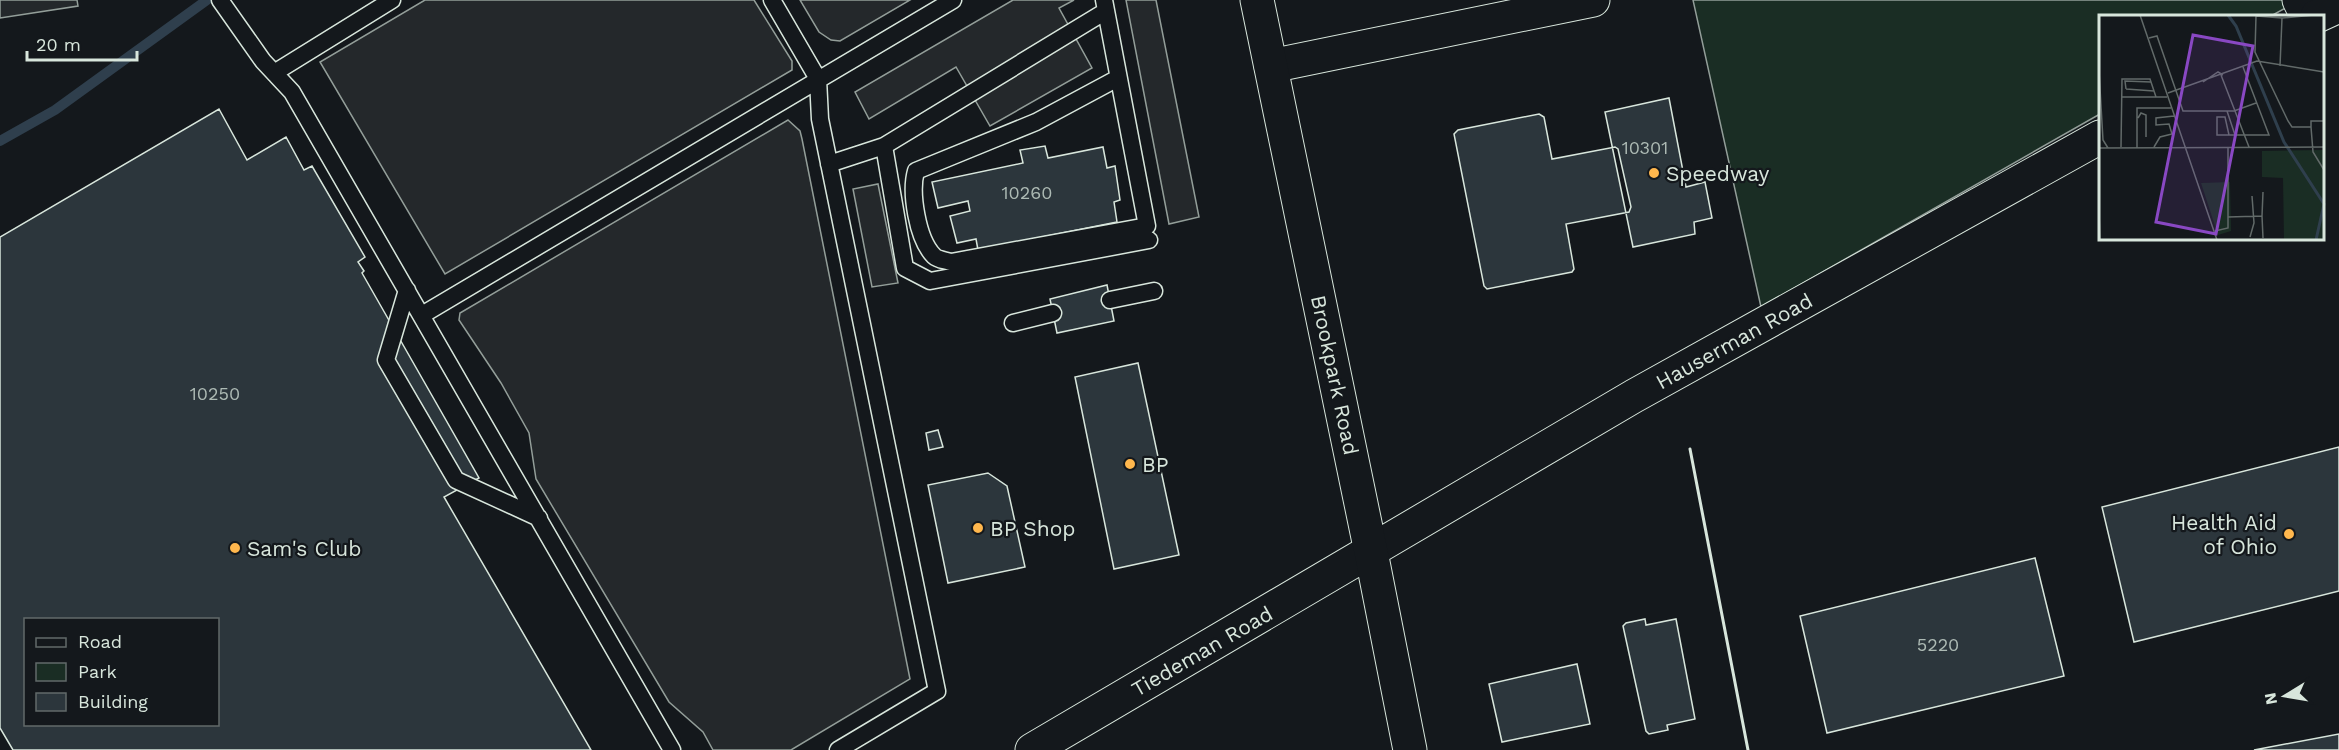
<svg xmlns="http://www.w3.org/2000/svg" width="2339" height="750" viewBox="0 0 2339 750" font-family="'Work Sans',sans-serif">
<style>
.green{fill:#1a2d24;stroke:#939e99;stroke-width:1.5}
.parking{fill:#24282b;stroke:#939e99;stroke-width:1.5}
.lines{fill:none;stroke-linecap:round;stroke-linejoin:round}
.stream{stroke:#2f3f4d;stroke-width:10}
.building{fill:#2c363c;stroke:#d8e6dc;stroke-width:1.5;fill-rule:evenodd}
.service-casing{stroke:#d8e6dc;stroke-width:19}
.minor-casing{stroke:#d8e6dc;stroke-width:35}
.secondary-casing{stroke:#d8e6dc;stroke-width:35}
.primary-casing{stroke:#d8e6dc;stroke-width:35}
.service{stroke:#14181c;stroke-width:16}
.minor{stroke:#14181c;stroke-width:33}
.secondary{stroke:#14181c;stroke-width:33}
.primary{stroke:#14181c;stroke-width:33}
.wall{stroke:#d8e6dc;stroke-width:3}
.poi-dot{fill:#ffb74d;stroke:#14181c;stroke-width:2}
.labels{text-anchor:middle;dominant-baseline:central;stroke-width:4.5;stroke-linejoin:round;paint-order:stroke}
.number-label{font-size:18px;fill:#adbab4}
.poi-label{font-size:21px;fill:#d8e6dc;stroke:#14181c;text-anchor:start}
.street-label{font-size:21px;fill:#d8e6dc;stroke:#14181c}
.inset-river{fill:none;stroke:#2f3f4d;stroke-width:3}
.inset-road{fill:none;stroke:#626a69;stroke-width:1.5}
.view{fill:#8948c3;fill-opacity:0.15;stroke:#8948c3;stroke-width:3}
.inset-edge{fill:none;stroke:#d8e6dc;stroke-width:3}
</style>
<rect width="100%" height="100%" fill="#14181c"/>
<!-- green -->
<path class="green" d="M1693,0h607l-29,16h-171v98l-339,193z"/>
<!-- parking -->
<path class="parking" d="M0,0h77l1,6 -78,12z
M425,0h329l38,61v9l-347,204 -125,-212z
M800,0h110l-70,41 -9,-1 -12,-8z
M1013,0h61l-15,8 33,60 -102,58 -34,-59 -87,52 -14,-27z
M1126,0h30l43,217 -30,7z
M788,120l12,11 2,8 108,540 -119,71h-78l-10,-18 -34,-30 -133,-223 -7,-46 -28,-50 -42,-63 1,-7z
M878,184l20,99 -26,4 -19,-98z"/>
<g class="lines">
<!-- stream -->
<path class="stream" d="M0,141l55,-31 152,-110"/>
</g>
<!-- building -->
<path class="building" d="M1669,98l17,89 19,-5 7,36 -18,4 1,12 -62,13 -28,-135z
M219,109l28,51 39,-23 18,33 8,-4 53,91 -7,5 6,9 -2,2 117,205 -35,19 147,253h-578l-13,-22v-491zM26,620h192v104h-192z
M1539,114l5,3 8,42 63,-12 3,2 13,58 -2,5 -63,12 8,45 -2,3 -85,17 -3,-3 -30,-152 4,-4z
M1045,146l3,12 55,-11 4,21 8,-2 5,34 -6,2 3,20 -139,28 -2,-11 -19,4 -7,-27 20,-5 -2,-10 -30,7 -6,-26 91,-19 -3,-13z
M1107,285l7,36 -57,12 -7,-34z
M1138,363l41,192 -65,14 -39,-192z
M938,430l5,17 -14,3 -3,-17z
M2339,447v144l-205,51 -32,-135z
M988,473l19,13 18,81 -77,16 -20,-98z
M2035,558l29,118 -237,57 -27,-117z
M1645,619l1,6 30,-6 19,100 -28,6 1,5 -19,4 -3,-3 -23,-105 3,-3z
M1577,664l13,60 -88,18 -13,-58z
M2339,734v16h-85z"/>
<g class="lines">
<!-- service casing -->
<g class="service-casing">
<path id="service" d="M220,0l43,61 29,31 380,658
M772,0l46,79 2,40 117,572 -99,59
M1104,0l43,226 -196,36c-6,-2 -13,-2 -17,-6 -17,-17 -24,-64 -18,-85l120,-49 82,-44
M274,73l118,-73
M884,146l21,122 25,13 219,-41
M829,164l55,-18 222,-135
M407,290l-21,70 70,120 83,38
M1110,300l44,-9
M422,315l531,-315
M1013,323l40,-10"/>
</g>
<!-- minor casing -->
<g class="minor-casing">
<path id="minor" d="M2299,0l8,16
M1271,66l322,-66"/>
</g>
<!-- secondary casing -->
<g class="secondary-casing">
<path id="secondary" d="M2317,16l22,-10
M1032,750l602,-354 466,-259"/>
</g>
<!-- primary casing -->
<g class="primary-casing">
<path id="primary" d="M1257,0l114,552 39,198"/>
</g>
<!-- service -->
<use href="#service" class="service"/>
<!-- minor -->
<use href="#minor" class="minor"/>
<!-- secondary -->
<use href="#secondary" class="secondary"/>
<!-- primary -->
<use href="#primary" class="primary"/>
<!-- wall -->
<path class="wall" d="M1690,449l58,301"/>
</g>
<!-- markers -->
<g class="poi-dot">
<circle cx="1654" cy="173" r="6"/>
<circle cx="1130" cy="464" r="6"/>
<circle cx="978" cy="528" r="6"/>
<circle cx="2289" cy="534" r="6"/>
<circle cx="235" cy="548" r="6"/>
</g>
<g class="labels">
<!-- number labels -->
<g class="number-label">
<text x="1645" y="147">10301</text>
<text x="1027" y="192">10260</text>
<text x="215" y="393">10250</text>
<text x="1938" y="644">5220</text>
</g>
<!-- poi labels -->
<g class="poi-label">
<text x="1666" y="173">Speedway</text>
<text x="1142" y="464">BP</text>
<text x="2277" y="522" text-anchor="end">Health Aid<tspan x="2277" dy="24">of Ohio</tspan></text>
<text x="990" y="528">BP Shop</text>
<text x="247" y="548">Sam's Club</text>
</g>
<!-- street labels -->
<g class="street-label">
<text transform="translate(1734 341) rotate(-29)">Hauserman Road</text>
<text transform="translate(1335 375) rotate(78)">Brookpark Road</text>
<text transform="translate(1202 651) rotate(-30)">Tiedeman Road</text>
</g>
</g>
<!-- overview -->
<g transform="translate(2099 15)">
<rect width="225" height="225" fill="#14181c"/>
<path d="M225,135v90h-40l-1,-62 -21,-1v-26zM131,167l1,49 -13,4 -17,-52z" fill="#1a2d24"/>
<path class="inset-river" d="M129,0l8,11 48,116 40,62 -8,36"/>
<path class="inset-road" d="M41,0l77,225M183,3l32,-3M50,23l8,-2 26,75h51l22,-8M181,51l2,-48 -26,-2 -1,36 33,69 4,6h19M0,56l4,69 5,8M122,60l28,72M104,67l15,-10 5,3M27,74l-1,-8 26,1M27,74l28,2M69,78l89,-32 67,11M23,82h45M128,96l8,24M39,103l3,-5 5,2v22M225,106h-13v6l2,25 11,18M130,120l-4,-18h-8v18h52l-26,-68M22,132l1,-68h28l6,18M55,132l6,-10 12,-3 -3,-10 -13,1v-7l18,-2M0,133l225,-1M38,133v-40h34M0,196l1,29M163,201l1,-24M129,202l34,-1 1,22M116,216l13,-3v-81M151,222l4,-14 -2,-27"/>
<path class="view" d="M94,20l60,11 -37,188 -60,-12z"/>
<rect width="225" height="225" class="inset-edge"/>
</g>
<!-- legend -->
<rect x="24" y="618" width="195" height="108" fill="#14181c" stroke="#626a69" stroke-width="1.5"/>
<rect x="36" y="638" width="30" height="9" fill="#14181c" stroke="#626a69" stroke-width="1.5"/>
<text x="78" y="648" font-size="18" fill="#d8e6dc">Road</text>
<rect x="36" y="663" width="30" height="18" fill="#1a2d24" stroke="#626a69" stroke-width="1.5"/>
<text x="78" y="678" font-size="18" fill="#d8e6dc">Park</text>
<rect x="36" y="693" width="30" height="18" fill="#2c363c" stroke="#626a69" stroke-width="1.5"/>
<text x="78" y="708" font-size="18" fill="#d8e6dc">Building</text>
<!-- north arrow -->
<g transform="translate(2285 696) rotate(259)" stroke="#14181c" stroke-width="4.5" paint-order="stroke">
<path d="M0-4.5L10 22L0 15L-10 22Z" fill="#d8e6dc"/>
<text y="-9" font-size="16" font-weight="bold" text-anchor="middle" fill="#d8e6dc">N</text>
</g>
<!-- scale -->
<path d="M27 51v9h110v-9" fill="none" stroke="#d8e6dc" stroke-width="3"/>
<text x="36" y="51" font-size="18" fill="#d8e6dc" stroke="#14181c" stroke-width="4.5" paint-order="stroke">20 m</text>
</svg>
